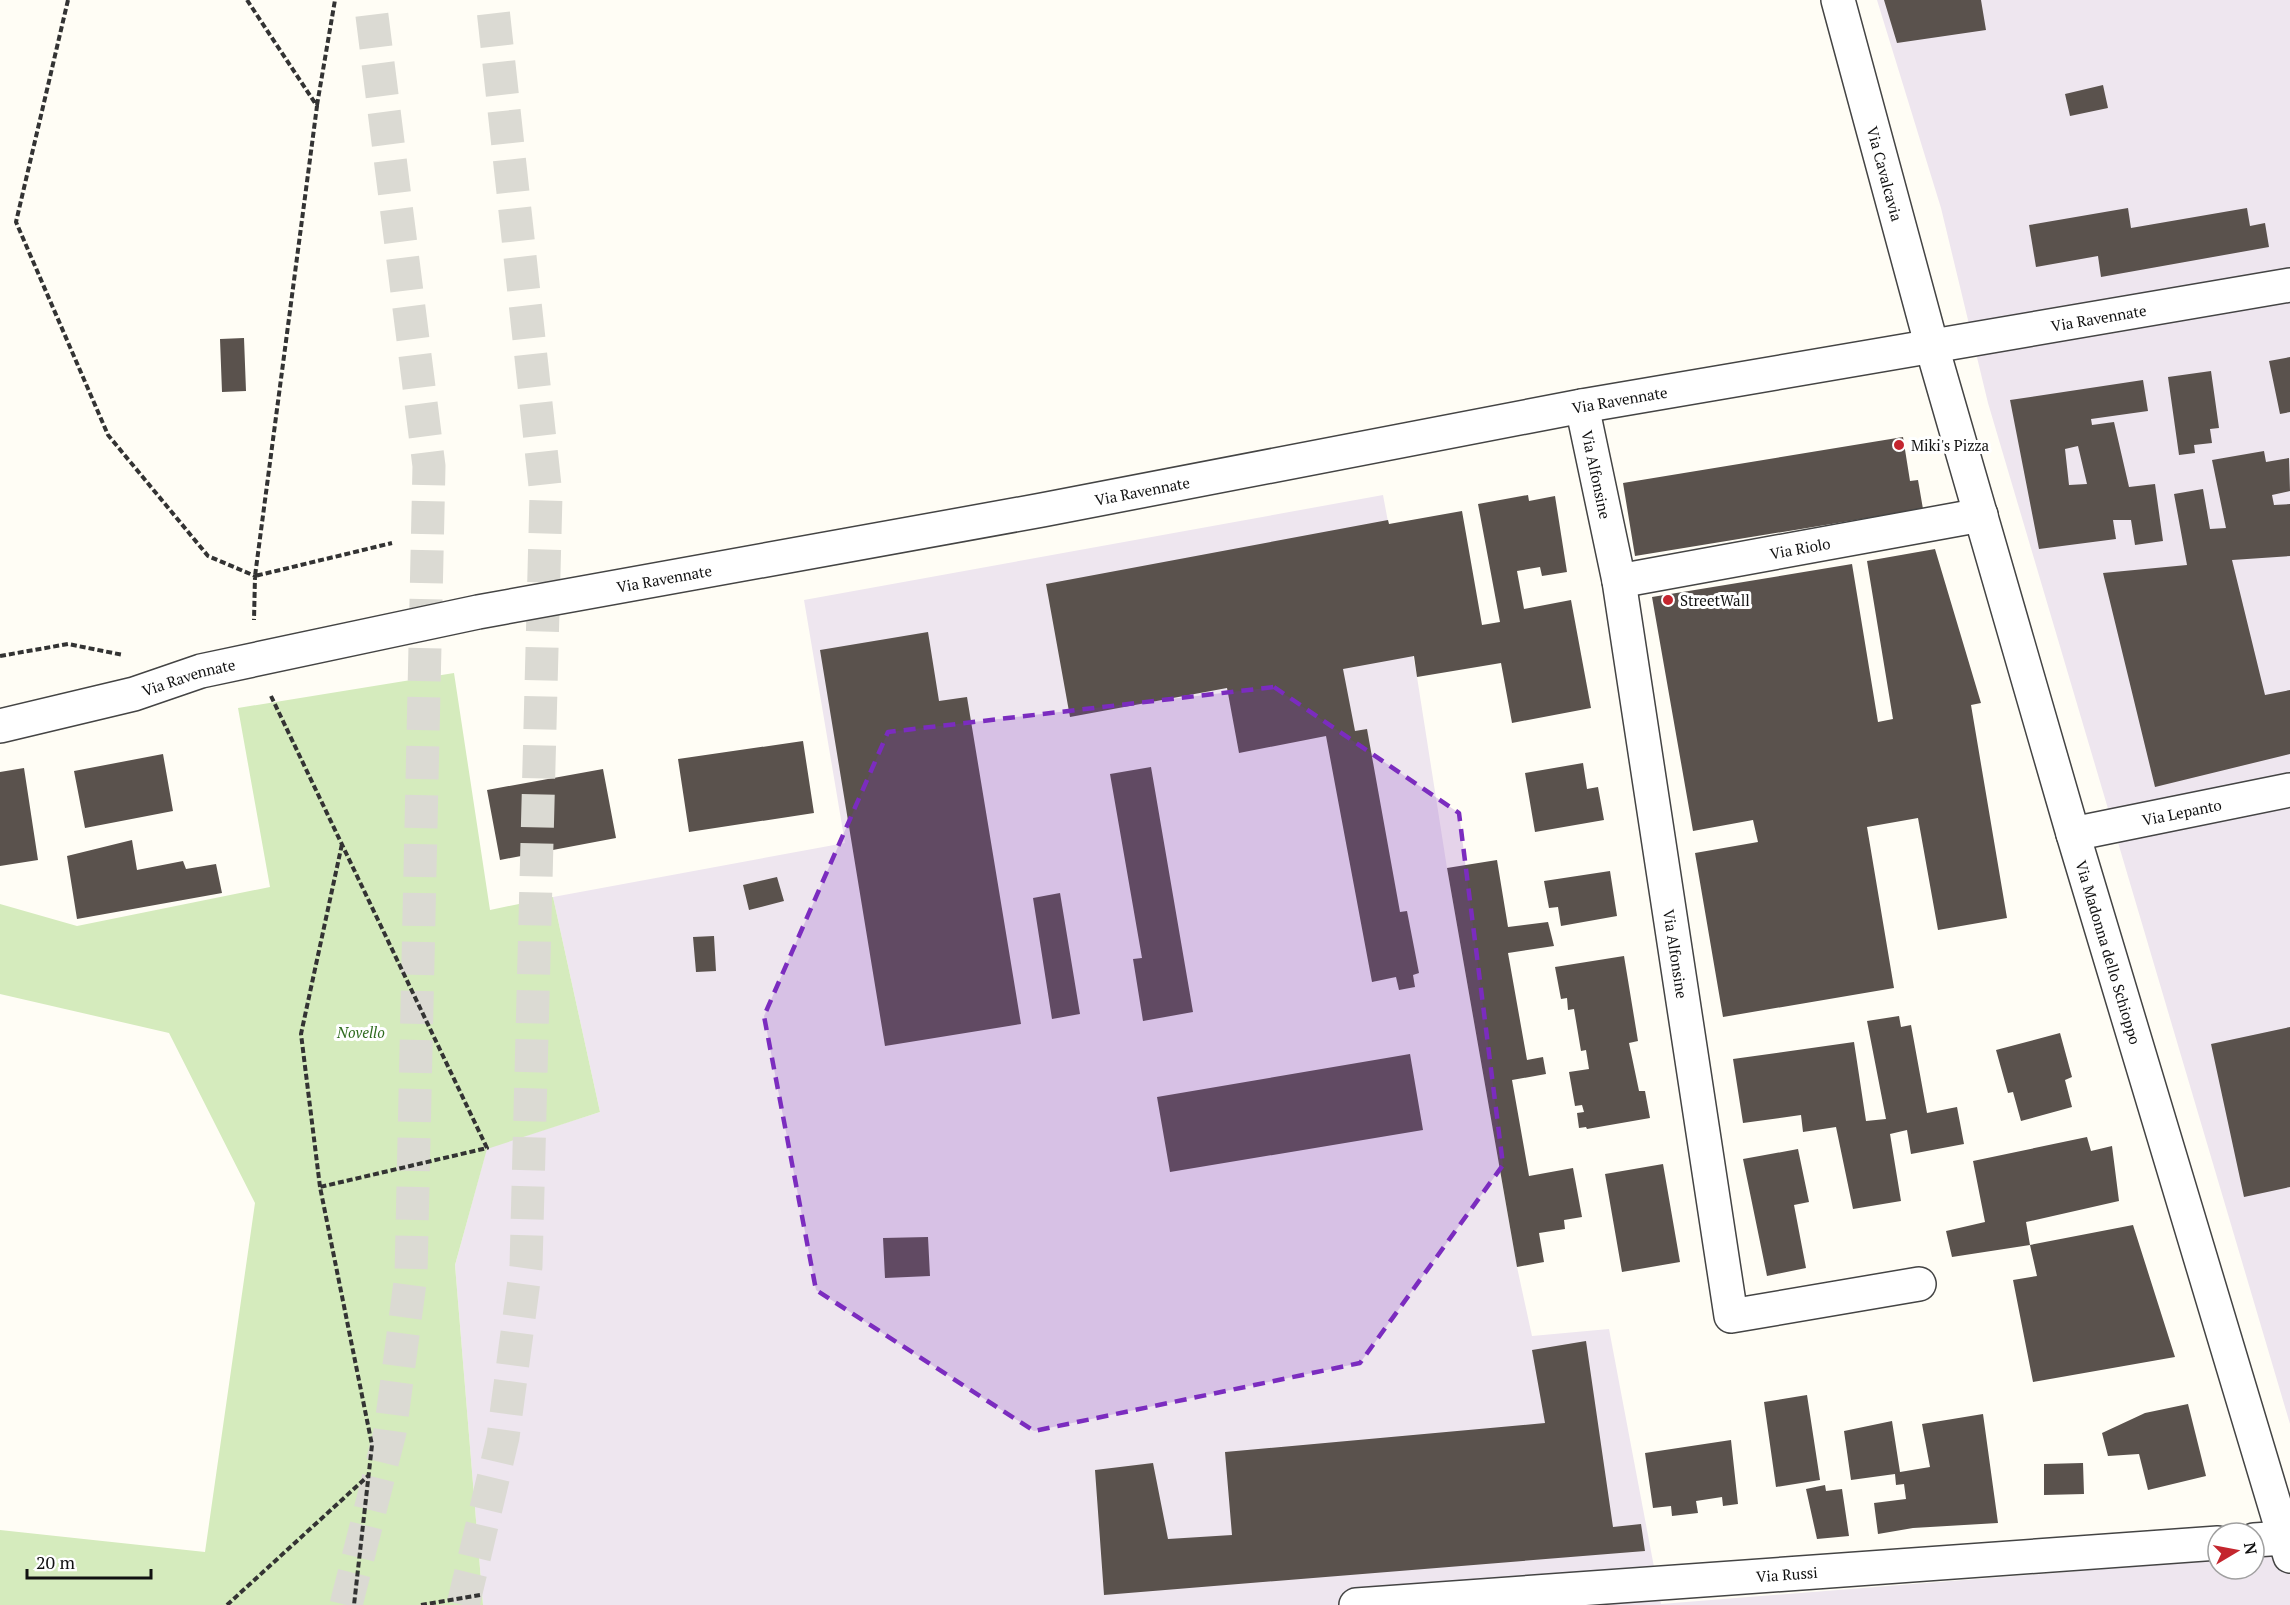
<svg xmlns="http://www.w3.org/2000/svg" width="2290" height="1605" viewBox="0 0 2290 1605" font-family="'PT Serif',serif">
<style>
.industrial{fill:#eee6ef}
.green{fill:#d5ebbd}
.building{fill:#5a524d;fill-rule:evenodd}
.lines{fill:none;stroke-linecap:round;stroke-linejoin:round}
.highway-tunnel{stroke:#dbdad3;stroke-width:33;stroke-dasharray:33 16;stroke-linecap:butt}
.minor-casing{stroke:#444;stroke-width:36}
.path{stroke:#333;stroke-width:4;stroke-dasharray:6 3;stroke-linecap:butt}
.minor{stroke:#fff;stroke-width:33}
.marked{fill:#7b2cbf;fill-opacity:0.2;stroke:#7b2cbf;stroke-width:4.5;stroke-dasharray:12 8;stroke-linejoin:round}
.poi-dot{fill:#c4262e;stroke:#fff;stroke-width:2}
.labels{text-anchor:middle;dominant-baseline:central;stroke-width:6;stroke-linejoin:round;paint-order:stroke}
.street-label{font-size:15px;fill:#111;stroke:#fff}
.poi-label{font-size:15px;fill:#111;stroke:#fff;text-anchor:start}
.park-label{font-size:15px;font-style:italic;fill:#2f6b1f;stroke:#fff}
</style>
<rect width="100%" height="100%" fill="#fffdf5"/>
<!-- industrial -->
<path class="industrial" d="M1877,0h413v1424l-302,-1021 -47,-195z
M1383,495l34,182 30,191 70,399 15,69 77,-7 52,275 557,-44v9h36v-12l36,-4v52h-1807l-28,-340 32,-117 113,-36 -47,-215 292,-54 -41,-243z"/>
<!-- green -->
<path class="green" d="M454,673l36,237 63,-13 47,215 -113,37 -32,116 28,340h-483v-75l205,22 50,-349 -86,-170 -169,-39v-90l77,22 193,-39 -32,-179z"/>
<!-- building -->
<path class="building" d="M1884,0h97l5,30 -89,13z
M2103,85l5,23 -38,8 -5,-22z
M2128,208l3,20 116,-20 3,18 15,-3 4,24 -168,30 -3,-21 -62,11 -7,-42z
M244,338l2,53 -24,1 -2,-53z
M2290,357v55l-10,2 -11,-53z
M2211,371l8,57 -9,1 2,14 -18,2 1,8 -16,2 -11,-78z
M2143,380l5,31 -57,8 1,6 22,-3 15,65 26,-3 8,57 -28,4 -4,-25h-18l3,19 -77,10 -29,-149zM2078,446l9,38 -18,1 -4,-36z
M1903,437l7,44 8,-1 5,29 -288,47 -12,-73z
M2264,451l2,11 23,-4 1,33 -18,4 2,10 16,-1v52l-58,4 33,135 25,-5v64l-135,33 -52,-214 84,-8 -13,-71 29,-5 7,40 16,-1 -14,-68z
M1528,495l1,6 26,-5 12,76 -25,4 -2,-9 -23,4 7,38 47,-9 20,108 -79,15 -11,-60 -84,14 -3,-21 -71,13 12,62 12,-2 33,183 7,-1 12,62 -6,2 2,12 -16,3 -3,-13 -24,5 -46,-246 -87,17 -12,-65 -157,29 -24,-133 342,-64 1,4 73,-13 20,114 18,-3 -22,-118z
M1935,549l46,154 -10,2 36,213 -69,12 -20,-112 -51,9 27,161 -171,29 -28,-164 63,-11 -5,-22 -60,11 -41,-234 200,-33 26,158 15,-3 -26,-158z
M928,632l11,69 28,-4 54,327 -136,22 -65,-396z
M803,741l11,72 -125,19 -11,-73z
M163,754l10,57 -88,17 -11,-57z
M1583,763l4,26 11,-2 6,33 -69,12 -10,-59z
M1151,767l42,245 -50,9 -10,-62 9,-1 -32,-184z
M24,768l14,92 -38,6v-94z
M603,769l13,69 -116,22 -13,-70z
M132,840l5,30 46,-9 3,8 30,-5 6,29 -145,26 -10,-63z
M1497,860l11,67 40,-5 6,24 -46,7 19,107 16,-3 3,17 -34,6 17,96 44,-8 9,49 -18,3 1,9 -26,4 5,29 -27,5 -70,-399z
M1610,871l7,45 -56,10 -3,-19 -9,1 -5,-27z
M777,877l7,24 -35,9 -6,-25z
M1060,893l20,121 -28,5 -19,-121z
M714,936l2,35 -20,1 -3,-35z
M1624,956l14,85 -9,2 10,48h6l5,27 -63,11 -1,-2 -7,1 -2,-15 7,-1 -2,-7 -7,1 -6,-34 20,-3 -3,-19 -5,1 -7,-42 -6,1 -1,-12 -6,1 -6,-32z
M1899,1016l2,11 10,-2 16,88 30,-6 7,37 -53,10 -4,-24 -17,4 11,67 -48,8 -17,-82 -33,5 -2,-17 -58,8 -10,-64 121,-17 12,79 20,-2 -19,-98z
M2290,1027v160l-46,10 -33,-153z
M2060,1033l12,44 -7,3 7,27 -51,14 -8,-29 -5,1 -12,-43z
M1410,1054l13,76 -253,42 -13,-75z
M2087,1137l4,14 21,-5 7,55 -93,21 4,23 -78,12 -6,-26 39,-9 -12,-61z
M1798,1149l11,53 -15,3 12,63 -39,8 -24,-117z
M1663,1164l17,98 -58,10 -17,-98z
M2133,1225l42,132 -142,25 -20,-102 24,-4 -7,-31z
M928,1237l2,39 -45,2 -2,-40z
M1586,1341l27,186 28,-3 4,27 -541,44 -9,-125 58,-7 15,76 64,-4 -7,-83 320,-29 -13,-73z
M1807,1395l13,85 -44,7 -12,-85z
M2188,1404l18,72 -58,14 -9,-36 -31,2 -6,-23 43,-20z
M1983,1414l15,109 -85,5 -35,6 -4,-31 32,-4 -2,-15 -8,1 -1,-11 -44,6 -7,-49 48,-10 8,51 30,-5 -8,-43z
M1731,1440l7,64 -15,2 -1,-9 -26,4 2,12 -26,3 -1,-10 -18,2 -8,-55z
M2083,1463l1,31 -40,1v-31z
M1825,1485l1,6 16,-2 7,47 -32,3 -11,-50z"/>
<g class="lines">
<!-- highway-tunnel -->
<path class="highway-tunnel" d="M346,1605l44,-173 21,-157 18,-809 -59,-466
M463,1605l40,-168 23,-171 20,-771 -54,-495"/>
<!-- minor casing -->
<g class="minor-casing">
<g id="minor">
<path id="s1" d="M1838,0l94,347 141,487 217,722"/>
<path id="s2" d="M1582,406l37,175 112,735 188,-32"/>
<path id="s3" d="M1619,581l362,-66"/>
<path id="s4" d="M0,726l134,-32 67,-23 277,-59 564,-102 540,-104 708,-121"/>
<path id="s5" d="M2073,834l217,-44"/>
<path d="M2254,1540l31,-2"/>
<path id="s6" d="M1356,1605l862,-62"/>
</g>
</g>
<!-- path -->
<path class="path" d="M68,0l-52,222 92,213 100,121 47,20 -1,44
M247,0l70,106 -62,470 137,-33
M317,105l18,-105
M0,656l68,-12 55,11
M271,696l216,452 -167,39 52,258 -18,160
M320,1187l-19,-153 41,-190
M227,1605l141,-129
M421,1605l59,-10"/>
<!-- minor -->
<use href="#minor" class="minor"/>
</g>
<!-- marked area -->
<path class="marked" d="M1274,687l185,126 44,352 -143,198 -326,68 -218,-141 -52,-274 124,-284z"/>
<!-- markers -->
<g class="poi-dot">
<circle cx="1899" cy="445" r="6"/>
<circle cx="1668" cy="600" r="6"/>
</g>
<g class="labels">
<!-- street labels -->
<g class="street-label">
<text stroke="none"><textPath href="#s1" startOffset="180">Via Cavalcavia</textPath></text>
<text stroke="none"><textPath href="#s4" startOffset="2139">Via Ravennate</textPath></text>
<text stroke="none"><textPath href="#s4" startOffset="1653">Via Ravennate</textPath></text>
<text stroke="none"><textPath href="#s2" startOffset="70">Via Alfonsine</textPath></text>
<text stroke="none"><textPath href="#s4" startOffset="1167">Via Ravennate</textPath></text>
<text stroke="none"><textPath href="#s3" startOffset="184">Via Riolo</textPath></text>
<text stroke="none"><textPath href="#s4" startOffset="681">Via Ravennate</textPath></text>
<text stroke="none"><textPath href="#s4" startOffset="195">Via Ravennate</textPath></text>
<text stroke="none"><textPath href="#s5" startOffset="111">Via Lepanto</textPath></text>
<text stroke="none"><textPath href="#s1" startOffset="990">Via Madonna dello Schioppo</textPath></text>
<text stroke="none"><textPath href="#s2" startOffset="556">Via Alfonsine</textPath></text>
<text stroke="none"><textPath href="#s6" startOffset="432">Via Russi</textPath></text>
</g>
<!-- poi labels -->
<g class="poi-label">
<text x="1911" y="445">Miki's Pizza</text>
<text x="1680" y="600">StreetWall</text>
</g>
<!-- park labels -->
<g class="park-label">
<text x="361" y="1032">Novello</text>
</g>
</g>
<!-- north arrow -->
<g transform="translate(2236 1551) rotate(80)"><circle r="28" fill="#ffffff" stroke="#a0a0a0" stroke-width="1.5"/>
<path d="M0-4.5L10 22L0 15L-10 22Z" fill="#c4262e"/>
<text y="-9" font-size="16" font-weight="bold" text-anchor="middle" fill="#111111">N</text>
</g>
<!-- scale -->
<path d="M27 1569v9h124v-9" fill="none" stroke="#111111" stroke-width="3"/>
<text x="36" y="1569" font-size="18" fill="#111111" stroke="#ffffff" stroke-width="4.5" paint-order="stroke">20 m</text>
</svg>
